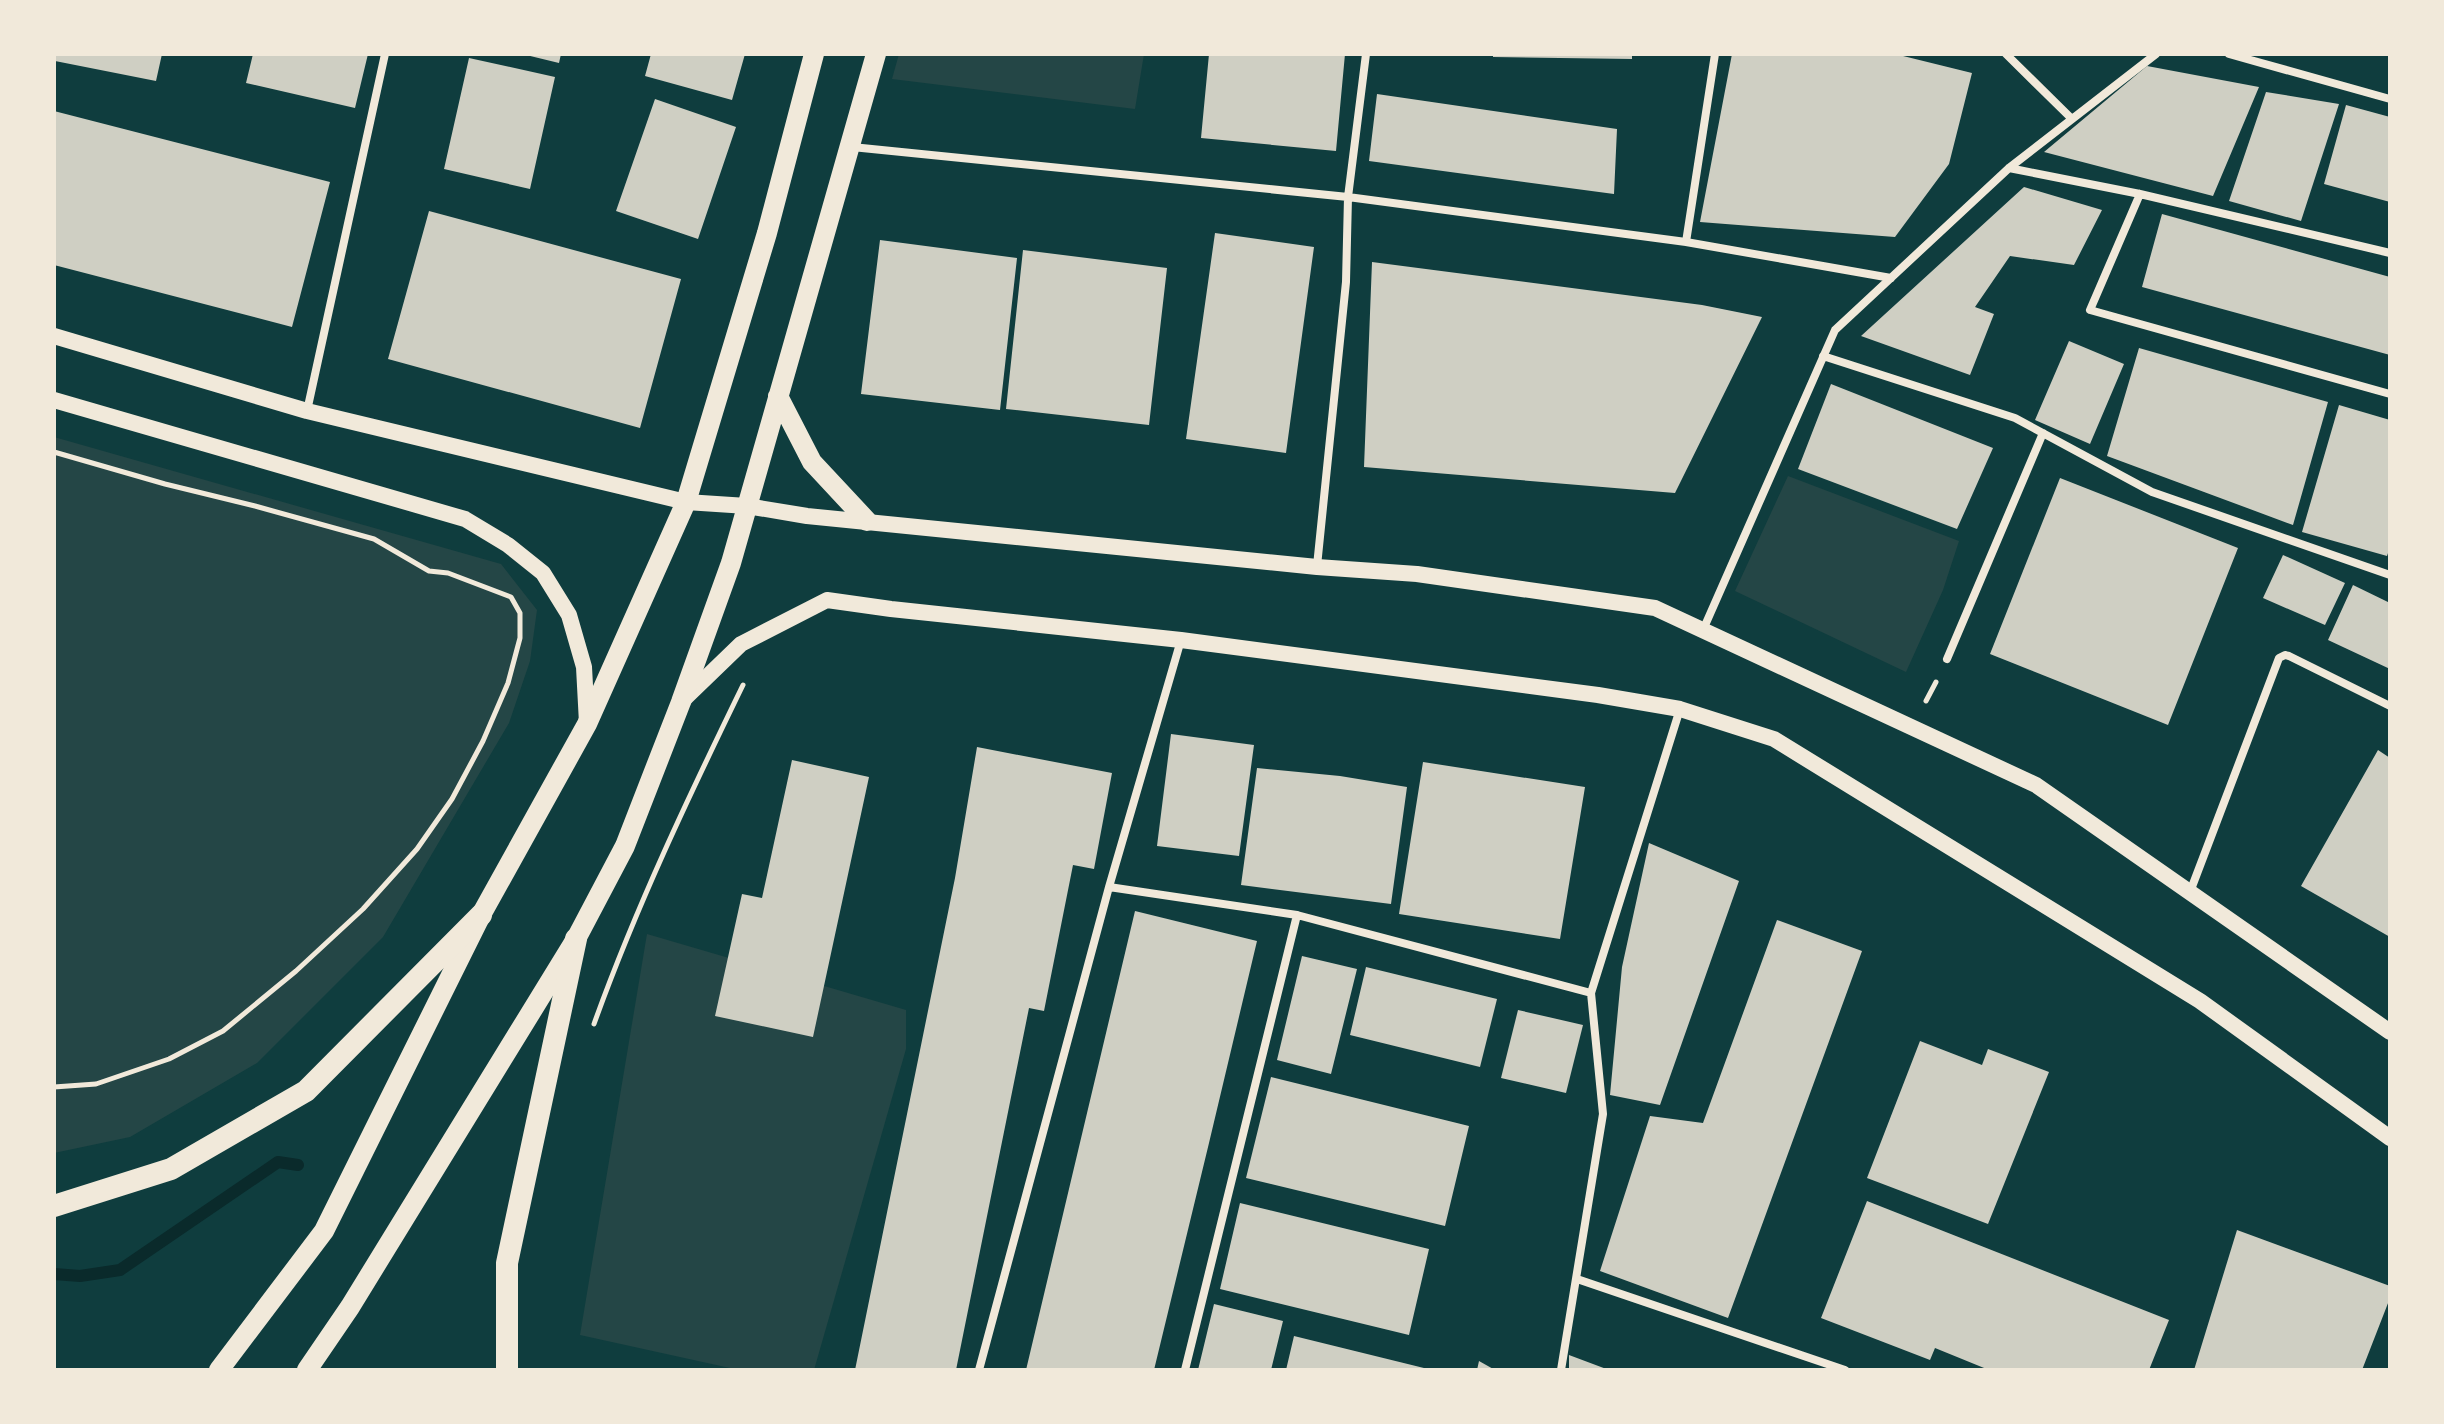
<svg xmlns="http://www.w3.org/2000/svg" width="2444" height="1424" viewBox="0 0 2444 1424" font-family="Cabin,sans-serif">
<style>
.green{fill:#244646}
.lines{fill:none;stroke-linecap:round;stroke-linejoin:round}
.stream{stroke:#0a2a2b;stroke-width:12}
.building{fill:#cfcfc3}
.path{stroke:#f1e9da;stroke-width:5}
.minor{stroke:#f1e9da;stroke-width:8}
.secondary{stroke:#f1e9da;stroke-width:16}
.primary{stroke:#f1e9da;stroke-width:20}
.trunk{stroke:#f1e9da;stroke-width:22}
</style>
<rect width="100%" height="100%" fill="#0f3d3e"/>
<!-- green -->
<path class="green" d="M899,54h245l-9,55 -243,-30z
M54,437l447,127 36,46 -7,51 -21,62 -126,214 -126,126 -127,74 -76,16z
M1788,476l171,65 -16,49 -37,82 -171,-81z
M647,934l259,76v39l-92,321h-75l-159,-35z"/>
<g class="lines">
<!-- stream -->
<path class="stream" d="M54,1274l26,2 40,-6 158,-108 20,3"/>
</g>
<!-- building -->
<path class="building" d="M56,54h106l-6,27 -101,-20z
M253,54h115l-13,54 -109,-25z
M522,54h39l-2,9z
M651,54h94l-13,46 -87,-24z
M1209,54h136l-9,97 -135,-13z
M1493,54h139v5l-139,-2z
M1732,54h163l77,19 -23,91 -54,73 -195,-15z
M469,58l86,19 -25,112 -86,-20z
M2147,66l112,21 -46,109 -169,-44z
M2266,92l73,12 -38,117 -72,-20z
M1377,94l240,35 -3,65 -245,-33z
M655,99l81,28 -38,112 -82,-28z
M2346,105l44,12v85l-66,-18z
M54,111l276,71 -38,145 -238,-62z
M2024,187l78,23 -28,55 -64,-9 -35,51 19,7 -24,61 -109,-39z
M429,211l252,68 -41,149 -252,-69z
M2162,214l228,63v78l-248,-68z
M1215,233l99,14 -28,206 -100,-14z
M880,240l137,18 -17,152 -139,-16z
M1023,250l144,18 -18,157 -143,-16z
M1372,262l330,43 60,12 -87,176 -311,-26z
M2069,341l55,23 -34,80 -55,-24z
M2139,348l189,54 -35,123 -186,-69z
M1831,384l162,64 -36,81 -159,-60z
M2339,405l51,15v127l-3,9 -85,-24z
M2060,478l178,70 -70,177 -178,-71z
M2283,555l62,28 -20,42 -62,-27z
M2353,585l37,18v66l-62,-29z
M1171,734l83,11 -15,111 -82,-10z
M977,747l135,26 -18,96 -21,-4 -29,146 -15,-3 -73,362h-101l100,-492z
M2378,750l12,8v179l-89,-51z
M792,760l77,17 -56,260 -98,-21 27,-122 20,4z
M1423,762l162,25 -25,152 -161,-25z
M1257,768l83,8 67,11 -16,117 -150,-19z
M1649,843l90,38 -79,224 -50,-10 12,-128z
M1135,911l122,30 -48,202 -55,227h-128z
M1777,920l85,31 -134,367 -128,-47 50,-155 53,7z
M1302,956l55,13 -26,105 -54,-14z
M1366,967l131,32 -17,68 -130,-32z
M1518,1010l65,15 -17,68 -65,-15z
M1920,1041l62,24 6,-16 61,23 -61,152 -121,-46z
M1271,1077l198,49 -24,100 -199,-48z
M1867,1201l302,119 -20,50h-160l-54,-22 -5,12 -109,-42z
M1240,1203l189,46 -20,86 -189,-46z
M2237,1230l153,56v12l-28,72h-168z
M1214,1304l69,17 -12,49h-73z
M1294,1336l134,33v1h-142z
M1569,1355l40,15h-40z
M1479,1361l16,9h-18z"/>
<g class="lines">
<!-- path -->
<path class="path" d="M54,452l111,32 90,22 119,33 55,32 19,2 63,24 9,16v25l-12,45 -25,58 -31,58 -35,50 -54,60 -67,62 -73,60 -54,28 -73,25 -42,3
M1926,701l10,-19
M594,1024c42,-117 95,-228 149,-339"/>
<!-- minor -->
<path class="minor" d="M2006,54l66,65
M2229,54l161,45
M852,147l496,50 338,45 205,36
M2009,168l131,26 250,59
M2140,194l-50,116 300,84
M1686,242l29,-188
M1823,356l192,62 137,74 238,83
M307,411l78,-357
M1317,566l29,-284 2,-85 18,-143
M1703,630l132,-300 174,-162 147,-114
M1947,659l96,-226
M1109,887l188,28 294,78
M2190,892l89,-234 6,-3 4,1 101,50
M1577,1279l268,91
M979,1370l130,-483 72,-247
M1185,1370l112,-455
M1561,1370l42,-256 -12,-121 89,-284"/>
<!-- secondary -->
<path class="secondary" d="M54,336l253,75 379,91 61,4 60,10 510,51 100,7 238,34 381,177 354,247
M54,400l411,119 43,26 35,28 26,42 15,52 3,56
M683,700l58,-56 86,-44 64,9 290,31 417,55 82,14 94,30 426,262 190,137"/>
<!-- primary -->
<path class="primary" d="M778,396l34,66 55,59
M219,1370l105,-139 157,-316 106,-191 99,-222 81,-269 47,-179
M307,1370l43,-63 226,-368 49,-93 56,-144 50,-139 145,-509"/>
<!-- trunk -->
<path class="trunk" d="M54,1206l117,-37 135,-78 175,-176
M507,1370v-107l69,-324"/>
</g>
<!-- border -->
<rect width="2444" height="1424" fill="none" stroke="#f1e9da" stroke-width="112"/>
</svg>
